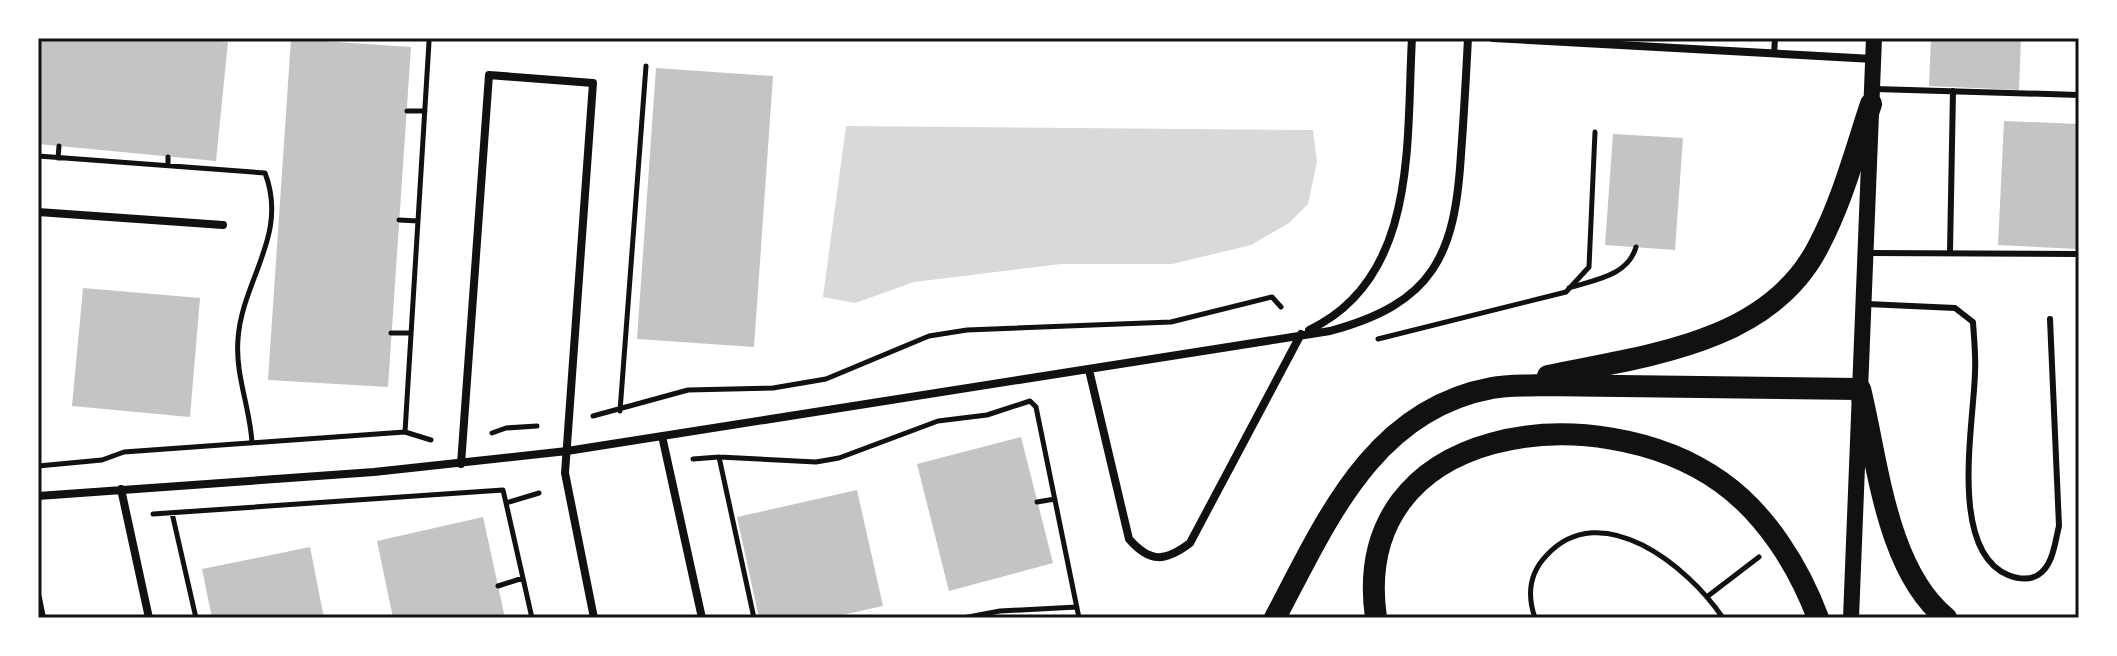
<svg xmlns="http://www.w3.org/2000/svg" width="2117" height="656" viewBox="0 0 2117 656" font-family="'Nunito Sans',sans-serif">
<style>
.water{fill:#d9d9d9}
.building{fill:#c4c4c4}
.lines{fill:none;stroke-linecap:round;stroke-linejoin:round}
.path{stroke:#111;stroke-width:5}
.service{stroke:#111;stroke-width:6}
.minor{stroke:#111;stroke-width:8}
.secondary{stroke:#111;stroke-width:16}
.trunk{stroke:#111;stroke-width:22}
.neatline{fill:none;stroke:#111;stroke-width:3}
</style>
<rect width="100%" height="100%" fill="#fff"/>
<!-- water -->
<path class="water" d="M846,126l467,4 4,32 -9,42 -19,19 -38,22 -79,19h-111l-147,18 -59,21 -32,-6z"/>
<!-- building -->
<path class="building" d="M38,38h145l45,4 -12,119 -178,-17z
M1931,38h90l-2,52 -90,-4z
M291,39l120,8 -23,340 -120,-7z
M656,68l117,8 -19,271 -117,-8z
M2004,121l75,3 -2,125 -79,-4z
M1613,134l70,4 -8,112 -70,-5z
M83,288l117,10 -10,119 -118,-11z
M1021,437l32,126 -104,28 -32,-127z
M857,490l26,116 -55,12h-69l-22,-101z
M483,517l22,101h-112l-16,-77z
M310,547l14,71h-112l-10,-49z"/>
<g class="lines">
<!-- path -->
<path class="path" d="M407,111h18
M38,156l227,17c24,62 -23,107 -27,166 -3,36 12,68 14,104
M168,157v8
M58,158l1,-12
M399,220l19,1
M1569,288c25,-8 59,-12 67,-41
M391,333h20
M1378,339l188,-47 23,-25 6,-135
M620,411l26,-345
M593,416l95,-26 85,-2 53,-9 103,-43 38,-6 204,-8 101,-25 9,10
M405,432l24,-390
M492,433l14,-5 31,-2
M693,459l26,-2
M38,466l64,-6 22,-8 281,-20 26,8
M1037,502l18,-3
M172,513l24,105
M153,514l350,-24 3,13
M498,586l25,-8
M1708,596l51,-39
M532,618l-26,-115 33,-10
M754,618l-35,-161 97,5 23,-4 99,-37 49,-6 43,-14 6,6 43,211
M963,618l37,-7 77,-4
M1535,618c-8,-23 -6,-44 11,-62 55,-61 143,11 177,62"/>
<!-- service -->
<path class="service" d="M1774,54l1,-16
M1875,89l204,6
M1950,251l3,-160
M1869,253l210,1
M1867,304l88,4 18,14c1,17 3,34 2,50 -1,51 -27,178 33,203 10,4 20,6 30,0 15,-9 17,-33 21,-49l-9,-207"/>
<!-- minor -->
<path class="minor" d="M1493,38l380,21
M38,212l185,13
M1309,330c110,-52 97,-189 103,-292
M1089,370l40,169c21,24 36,23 61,4l111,-209
M662,436l40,182
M461,464l28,-389 104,8 -28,390 29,145
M121,489l28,129
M38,496l336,-24 193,-21 763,-120c104,-28 125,-76 131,-177 3,-39 5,-77 7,-116
M38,598l4,20"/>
<!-- secondary -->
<path class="secondary" d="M1851,618l23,-580"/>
<!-- trunk -->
<path class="trunk" d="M1548,376c96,-20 220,-32 270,-129 24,-45 37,-95 53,-143
M1275,618c51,-96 97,-208 217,-230 15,-3 33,-2 48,-3l320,4c18,73 26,180 86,229
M1376,618c-28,-196 222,-224 345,-136 45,32 78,85 97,136"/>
</g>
<!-- border -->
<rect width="2117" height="656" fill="none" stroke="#ffffff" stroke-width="80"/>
<rect x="40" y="40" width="2037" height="576" class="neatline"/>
</svg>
